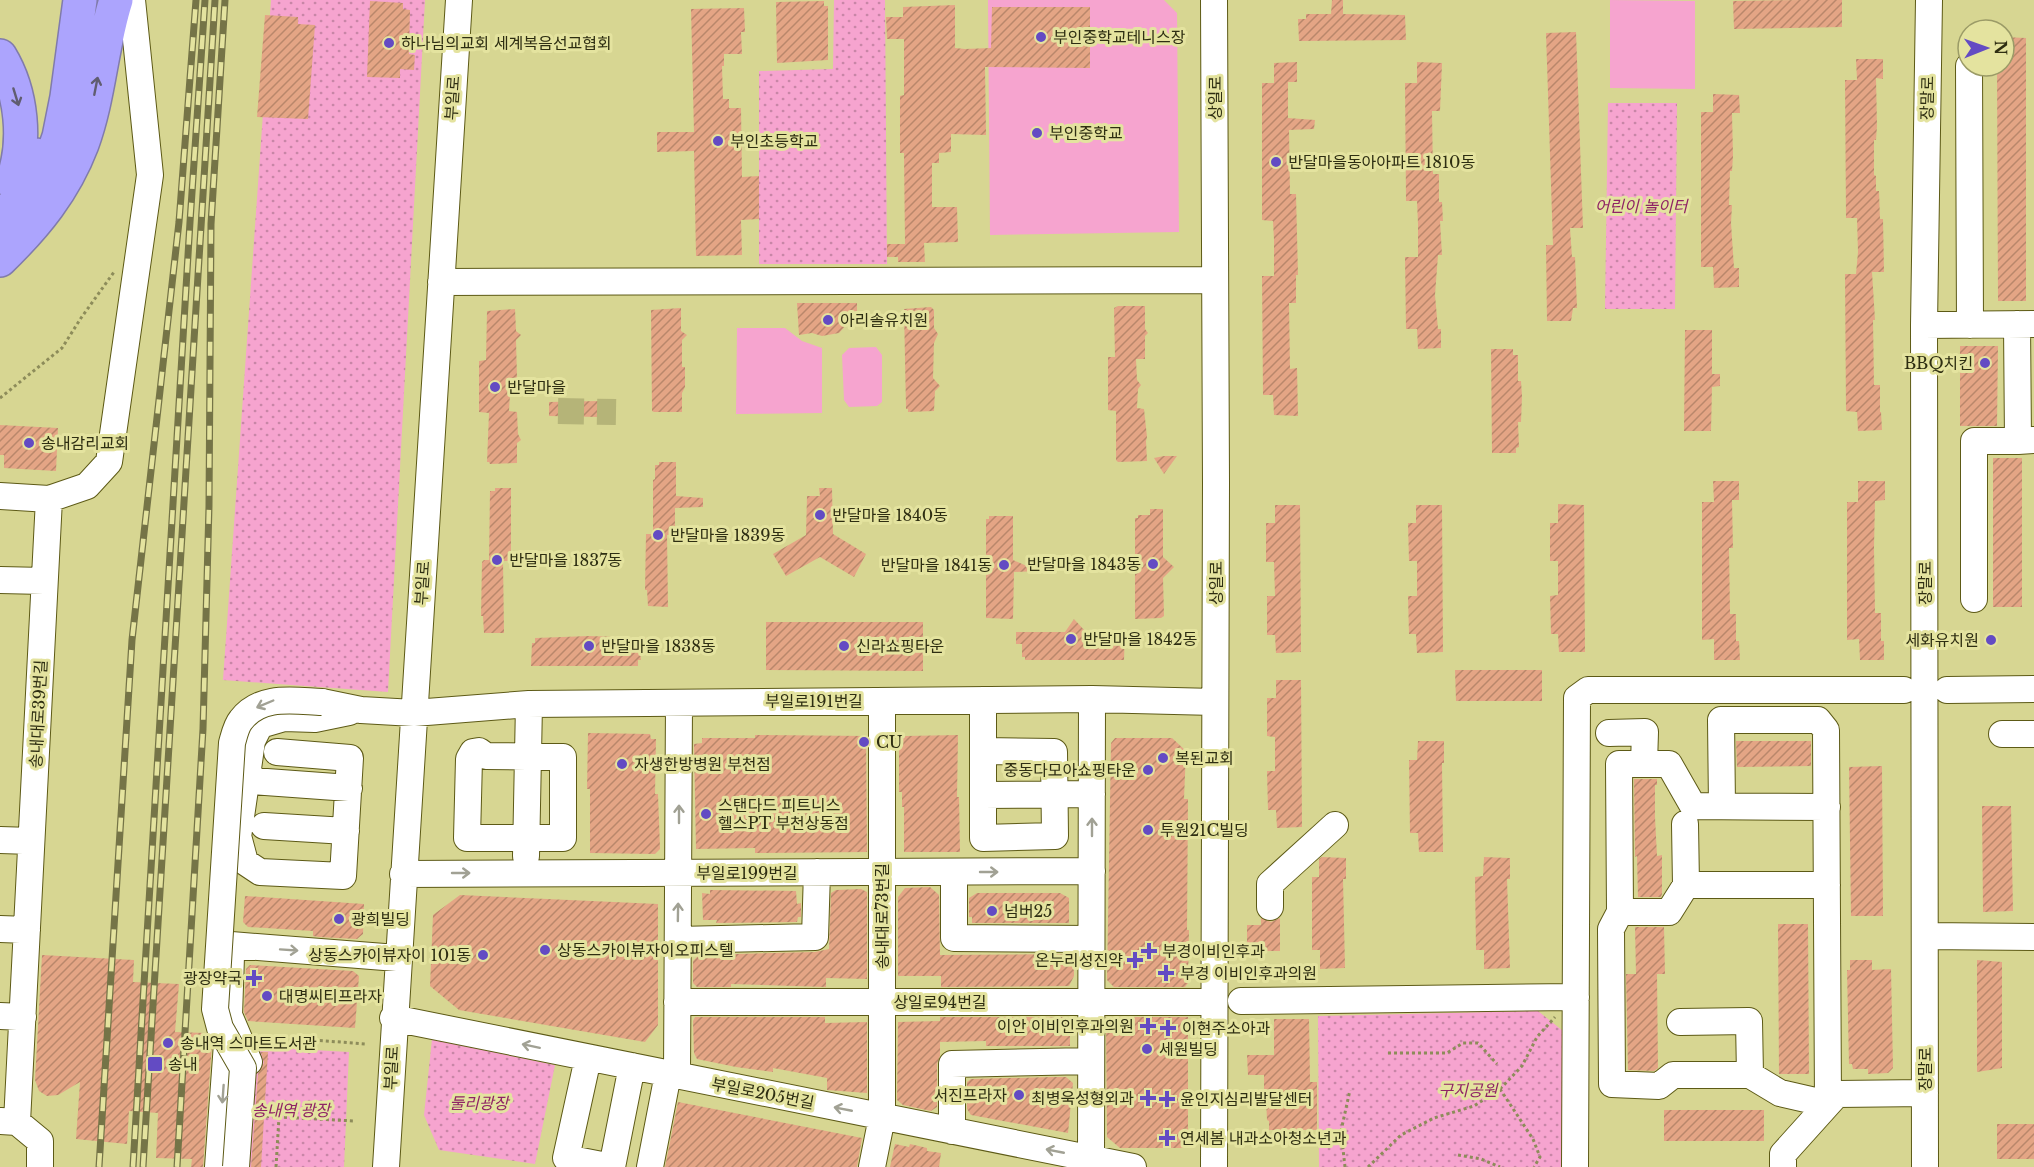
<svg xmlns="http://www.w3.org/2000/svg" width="2034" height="1167" viewBox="0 0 2034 1167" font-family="'Libre Baskerville','Noto Sans KR',serif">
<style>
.grass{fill:url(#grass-dots)}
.garden{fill:#f6a4cf}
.building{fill:url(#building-hatch)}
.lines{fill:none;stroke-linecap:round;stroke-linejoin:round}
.minor-tunnel{stroke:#b5b478;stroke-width:26;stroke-dasharray:26 13;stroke-linecap:butt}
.minor-casing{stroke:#5d5a16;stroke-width:28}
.highway-casing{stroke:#807bab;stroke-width:36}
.path{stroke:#8d8c5a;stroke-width:3;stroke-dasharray:3 3;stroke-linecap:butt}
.minor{stroke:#fff;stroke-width:26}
.highway{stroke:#aca4fd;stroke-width:33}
.rail-casing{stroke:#757447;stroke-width:7}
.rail{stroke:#e4e39f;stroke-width:4.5;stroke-dasharray:14;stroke-linecap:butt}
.minor-bridge-casing{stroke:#5d5a16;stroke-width:28;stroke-linecap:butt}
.minor-bridge{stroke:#fff;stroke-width:26}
.oneway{stroke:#605d70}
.oneway2{stroke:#a1a194}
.poi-dot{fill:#634bc3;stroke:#e4e39f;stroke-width:2}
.labels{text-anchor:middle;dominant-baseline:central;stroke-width:6;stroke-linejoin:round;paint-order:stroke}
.poi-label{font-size:16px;fill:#2e2e12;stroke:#e4e39f;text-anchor:start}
.street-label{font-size:16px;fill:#2e2e12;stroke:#e4e39f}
.park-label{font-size:16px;font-style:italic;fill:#8f2365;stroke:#e4e39f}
</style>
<defs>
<pattern id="grass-dots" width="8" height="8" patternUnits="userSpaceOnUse" patternTransform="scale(1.5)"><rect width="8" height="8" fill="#f6a4cf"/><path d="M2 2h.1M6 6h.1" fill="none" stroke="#c886a7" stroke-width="1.8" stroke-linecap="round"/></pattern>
<pattern id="building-hatch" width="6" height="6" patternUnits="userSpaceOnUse" patternTransform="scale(1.5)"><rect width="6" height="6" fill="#e4a585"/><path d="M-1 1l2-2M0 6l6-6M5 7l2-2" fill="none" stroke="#b9876b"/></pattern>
</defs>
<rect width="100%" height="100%" fill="#d7d692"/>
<!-- grass -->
<path class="grass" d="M271,0h154l-37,692 -165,-12z
M834,0h51l2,264h-128v-193l74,-2z
M1608,103h69l-2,206h-70z
M1538,1011l30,24 -1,132h-248l-1,-151z
M432,1039l123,26 -20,99 -96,-14 -15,-35z
M241,1046l108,6 -5,115h-113z"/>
<!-- garden -->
<path class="garden" d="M988,0h176l13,13 2,219 -189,3z
M1610,0l85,1v88l-85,-1z
M737,328h48l17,13 20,7v65l-86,1z
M876,347l6,8v47l-5,4 -28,1 -5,-7 -2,-45 7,-7z"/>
<!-- building -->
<path class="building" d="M1332,0h11v14l62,1 1,25 -107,1 -1,-22h8v-5h25z
M1804,0h38v27l-108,2 -1,-28z
M370,1l33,2v6l7,1 -1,44 6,1 -1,15 -14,-1v9l-33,-1z
M824,1v5h4v54l-51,3 -1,-61z
M955,5v43l10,1 26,-1 1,-41h98v61l-105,-1 1,68 -35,-1v18l-12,1v10h-7v44h25l1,35 -34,1 1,19h-27v-5h-11v-13h18l-1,-91h-4v-57l4,-1v-56h-17l-1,-22h17v-10z
M744,8l1,24h-4l1,22h-18v12h-2l1,33h6v9h12l1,69 17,-1v43l-18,1 1,35 -46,1 -2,-105 -37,1v-20h37l-3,-123z
M265,15l33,2v7l17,1 -7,94 -51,-2z
M1576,32l7,196h-13l2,29h3l2,51h-4l-2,13h-24l-1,-76h7l-7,-212z
M2004,37l22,1v263h-28l-1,-235h7z
M1856,59h27v20l-7,-1 1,48 -1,14h-2v35l2,1v15h3l1,28h3l1,53h-12l3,48h-2l1,65h6v27h1l1,18 -24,1 -1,-19 -11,-1 -1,-137h11l2,-22 -1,-34h-11l-1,-138h12z
M1297,62v20h-9v36l27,2 -1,9 -25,1 1,64h6l2,81h-2v28h-7l1,66 7,-1 1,48 -24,-1 -1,-20h-10l-1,-119h12v-36l-1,-19 -11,-1v-137h12v-20z
M1417,62l25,1 -2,48h-8l1,63h6v28h3l1,19h-3l2,34h-4l-3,40 3,34h3v19l-23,1 -1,-20h-11l-1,-72h13v-33l-1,-23h-11l-1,-118h12z
M1713,94l26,1 1,18h-8l1,43 -1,15h-2l-1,34h3l-1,18 3,45h5v19l-25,1 -1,-21h-12v-155h12z
M797,303h60v10l-18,20 -17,3 -10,-3 -13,2z
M1118,306h27v23l3,4 -3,3v23h-9l1,21 4,5 -3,4 -1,19 7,1 3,28 -1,4 1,20 -29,1 -2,-2v-49l-8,-1v-53h7l-1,-49z
M931,307l3,3v18l4,6 -4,9 -1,35 7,8 -5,5 -1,20 -26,1v-3h-2l-2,-100z
M681,308v23l6,4 -5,5v27h3v20l-3,6v19h-28l-2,-1 -1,-101z
M515,309l1,22 5,4 -5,5 1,38h-6l-2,33 8,1 1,22 3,6 -4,3v20l-27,1 -1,-2h-2l2,-49 -10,-1v-51l7,-1 1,-49z
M1685,330h27v44h8v12l-8,1 -1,44h-27z
M1960,346h38l-1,80h-37z
M1491,349h22v6h5v26h3l1,15 -1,26h-3l1,25 -3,1v5h-24z
M599,401v16l-50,-1v-14z
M0,425l58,3 -2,43 -52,-3v-13h-4z
M1164,456h13l-13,18 -10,-16z
M1993,458h29v149h-29z
M659,462h17v34l27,2v9l-28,1v27h-8l1,72 -20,-1 -1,-16h-2l1,-56h7v-54l2,-1v-14h4z
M1713,481h26v19h-7l1,48h-4l1,66h6v27h3l1,19h-26v-21l-12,1v-138h12z
M1858,481h27v19l-10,1 -1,47 1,65h6v28h3v19h-24l-1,-21 -12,1v-138h11z
M495,488h16v73h-8l1,72h-20l-1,-17h-2l1,-54 2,-2h5l1,-69h5z
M819,488h13l1,46 33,20 -12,23 -34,-20 -34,19 -13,-22 33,-19 1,-39h13z
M1558,504l26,1 1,147h-26l-1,-18h-7l-1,-38 8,-1v-34h-8v-38h8z
M1275,505h25l1,147 -25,1 -1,-18h-8v-39h8l-1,-34h-8v-39h9z
M1416,505h26l1,147 -26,1 -1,-19h-7l-1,-38h9v-35h-8l-1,-38h8z
M1150,509h13v48l11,10 -11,11 1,38 -3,2 -26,1v-101h3v-3h12z
M989,516h24v44l25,11 -24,1 -1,47 -27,-1v-99h3z
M1074,619l11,12h40l-1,29h-99v-3h-3v-13h-6v-12h49z
M766,622h157v49l-157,-1z
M589,636l57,2v12h-6l1,10h-3v6h-107l1,-23h3v-5z
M1455,670h87v31h-86z
M1276,680h25l1,147 -25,1 -1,-18h-8l-1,-39h8v-34l-8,-1v-38h9z
M588,733l62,1 1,5h5l-1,55h3l2,55 -5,5 -65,-1v-64h-3z
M755,735l111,1 1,116 -112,1v-5l-59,1 -2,-105 8,-1v-5h53z
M958,735l-1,62h2l1,55h-56v-45h-2v-15h-3v-51l2,-4 5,-1z
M1115,738h57l14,13 -2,48h4l-1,131h2l-1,53 -3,4h-71l-7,-7 4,-237z
M1418,741h26v22h-2l1,89h-24l-1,-19h-8l-1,-73h8z
M1736,741h75v25l-74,1z
M1882,766l1,150h-32l-2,-149z
M1634,779h23v6h-2v32l2,39 5,-1v39l-1,3h-23l-1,-41 -2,1z
M1982,806h29l2,105 -30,1z
M1322,857l24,1v21h-3l2,89 -25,1v-19h-8v-73h7v-18z
M1484,857l26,1v21h-3l3,89 -26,1v-19h-8l-1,-73 8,-1z
M930,887l9,8 1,60 126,-1 7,9 1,6v7l-5,10 -128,1v-11h-43v-79l7,-9z
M861,889l6,3v87l-41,-1v9l-95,-3v3h-34l-4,-4v-22l6,-6 116,-3 14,-3 2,-56 5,-3z
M710,890l86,1 1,13 4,-1v14h-3l-1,5 -81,1 1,-3h-14l-1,-27 8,1z
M977,893h83l9,5v25h-97v-6h-3v-19z
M460,895l198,9v121l-13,17 -186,-32 -29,-24 3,-71z
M245,896l119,8 -1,30 -6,5 -38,-2 -6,-1v-5l-65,-4 -5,-5z
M1261,918l10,4 9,-4v33h-19v-7h-14v-19h14z
M1778,924h30l1,150h-30z
M1635,927h29l1,47h-8l1,94 -4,3 -26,-1 -2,-96h10z
M42,955l92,5 -1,22 46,2 -4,48 31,1 6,11 -9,123h-12l1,-8 -36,-1 2,-45 -29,-2 -2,33 -51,-5 4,-57 -22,13 -11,1 -8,-5 -4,-11z
M1850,960h22v10l19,-1 2,99 -5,5 -20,1v-5h-15l-1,-5h-3l-2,-94h3z
M1977,960l25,2v106l-25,4z
M250,965l103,6 6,5 -4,52 -107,-7 -4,-9 2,-43z
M695,1017h130v6l42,-1v71l-40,-3v-12l-54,-10v4l-37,-5 -39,-8 -3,-6 -1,-32z
M940,1017h127l3,2v27h-84v-5l-46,1v14l-3,8v43l-6,4 -28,-6 -6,-5 1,-78 42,-1z
M1110,1017h78v131h-68l-13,-11 -1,-116z
M1274,1019h35l1,63h7v48h-48v-9l-2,-1 -1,-22h-2v-23h-16l-1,-20h27z
M261,1052h7l-7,115h-10l7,-93 6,-11z
M1052,1077h14l7,6 -5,50 -97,-18 -4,-6v-27l4,-3z
M678,1102l184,36 -5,29h-192z
M1664,1110h100v31h-100z
M1997,1124h37v35h-37z
M895,1144l14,3 1,-3 17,4v3l14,2 -2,14h-49z"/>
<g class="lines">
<!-- minor-tunnel -->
<path class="minor-tunnel" d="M558,411l58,1"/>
<!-- minor casing -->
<g class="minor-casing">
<path id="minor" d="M1969,66l1,259
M441,282l774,-2
M2017,324l1,117 15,-1
M1924,325l110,-1
M0,496l49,3 38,-13 22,-24 41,-287 -18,-175
M0,580l44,1
M1974,599v-158h44
M1947,690l87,-1
M983,700v138l72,-2 -1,-84 -71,-1
M322,702l39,8 53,3 115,-9 563,-5 123,3
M1609,733l36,-1 -1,32
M2002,734h32
M479,751l7,5 77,1v81h-96l2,-79 4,-7z
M247,766l5,15 97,7
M983,795l109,-1
M1722,806l-1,-86h97l8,10 2,374 -48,-11 -30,-18h-77l-14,11 -47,-2 -1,-155 9,-17 -1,-148h50l24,42 134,1
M1685,824l1,61
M264,826l82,5
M237,832l8,30 15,10 83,4 7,-118 -73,-6
M0,840l31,1
M237,844l15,-103 8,-16 24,-7 31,1 34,-7
M526,856l3,-152
M954,872v66l137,1
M403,874l689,-3
M1270,907v-23l65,-59
M1620,912h49l17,-27h141
M0,929l27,1
M1925,936l109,1
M678,940l137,-3 2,-65
M231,945l166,13
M231,956l-2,59 20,47
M1241,1001l335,-4
M677,1002h526
M0,1016l23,1
M393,1018l740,149
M1680,1022l69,-1 1,54
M588,1058l-22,100 46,9 20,-101
M677,1075l2,-372
M1,1121l16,1 23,19v26
M17,1122l32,-623
M952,1131v-67l139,-3
M1091,1159l1,-460
M218,1167l10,-137
M386,1167l73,-1167
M650,1167l18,-93
M872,1167l10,-50v-416
M1214,1167l2,-685 -2,-482
M1575,1167l2,-469 11,-8h316
M1783,1167v-13l54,-60 88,-1
M1925,1167l-1,-842 5,-325"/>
</g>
<!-- highway casing -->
<g class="highway-casing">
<path id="highway" d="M0,56c22,36 27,87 12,126
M41,189l18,-52 8,-40 13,-97
M0,222l25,-32 11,-35
M0,260c36,-35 64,-69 82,-116 17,-46 19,-97 34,-144"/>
</g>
<!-- path -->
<path class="path" d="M0,398l62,-50 19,-30 33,-46
M260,1036l106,8
M1388,1053h59l16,-10h15l19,21
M1500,1089l33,50 7,18 -6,10
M260,1116l94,5
M1458,1155l23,4 19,8
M276,1167l3,-50
M1345,1167l-4,-36 9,-41
M1368,1167l33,-32 33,-17 40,-12 26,-17 22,-23 15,-29 18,-20"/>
<!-- minor -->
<use href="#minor" class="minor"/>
<!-- highway -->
<use href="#highway" class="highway"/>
<!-- rail casing -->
<g class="rail-casing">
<path id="rail" d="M99,1167l33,-527 47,-418 17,-222
M133,1167l57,-945 15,-222
M143,1167l72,-1167
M177,1167l26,-438 6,-223 2,-282 14,-224"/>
</g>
<!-- rail -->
<use href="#rail" class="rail"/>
<!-- minor-bridge casing -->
<g class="minor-bridge-casing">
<path id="minor-bridge" d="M236,1167l7,-99 -23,-40 -5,-19 17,-266c2,-7 4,-17 9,-23 20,-26 53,-19 81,-18"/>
</g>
<!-- minor-bridge -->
<use href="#minor-bridge" class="minor-bridge"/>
</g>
<!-- one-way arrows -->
<defs><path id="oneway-shaft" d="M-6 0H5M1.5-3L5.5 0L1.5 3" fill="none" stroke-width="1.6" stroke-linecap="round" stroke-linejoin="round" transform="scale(1.5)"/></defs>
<g class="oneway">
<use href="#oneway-shaft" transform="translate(96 86) rotate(-79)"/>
<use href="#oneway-shaft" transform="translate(16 97) rotate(73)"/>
</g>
<g class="oneway2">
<use href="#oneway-shaft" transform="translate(265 704) rotate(157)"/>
<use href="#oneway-shaft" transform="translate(679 814) rotate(-90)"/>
<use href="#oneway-shaft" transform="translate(1092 827) rotate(-90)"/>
<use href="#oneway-shaft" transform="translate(989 872)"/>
<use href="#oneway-shaft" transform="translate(461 873)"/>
<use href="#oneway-shaft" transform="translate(678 912) rotate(-89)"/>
<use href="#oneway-shaft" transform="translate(289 950) rotate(4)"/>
<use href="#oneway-shaft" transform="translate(531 1046) rotate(-168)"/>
<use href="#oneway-shaft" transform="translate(223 1094) rotate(94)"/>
<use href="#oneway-shaft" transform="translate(843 1109) rotate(-169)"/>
<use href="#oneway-shaft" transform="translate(1055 1151) rotate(-169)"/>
</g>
<!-- markers -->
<g class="poi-dot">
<circle cx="1041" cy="37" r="6"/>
<circle cx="389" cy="43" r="6"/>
<circle cx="1037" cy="133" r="6"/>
<circle cx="718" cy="141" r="6"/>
<circle cx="1276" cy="162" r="6"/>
<circle cx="828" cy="320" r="6"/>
<circle cx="1985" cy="363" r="6"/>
<circle cx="495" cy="387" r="6"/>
<circle cx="29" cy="443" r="6"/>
<circle cx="820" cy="515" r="6"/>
<circle cx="658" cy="535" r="6"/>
<circle cx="497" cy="560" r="6"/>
<circle cx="1153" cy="564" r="6"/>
<circle cx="1004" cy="565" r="6"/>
<circle cx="1071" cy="639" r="6"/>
<circle cx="1991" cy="640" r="6"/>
<circle cx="589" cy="646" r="6"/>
<circle cx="844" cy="646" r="6"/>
<circle cx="864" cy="742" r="6"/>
<circle cx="1163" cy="758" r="6"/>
<circle cx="622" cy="764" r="6"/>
<circle cx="1148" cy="770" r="6"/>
<circle cx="706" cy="814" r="6"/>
<circle cx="1148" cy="830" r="6"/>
<circle cx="992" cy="911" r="6"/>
<circle cx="339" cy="919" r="6"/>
<circle cx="545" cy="950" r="6"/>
<path d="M1146 942h6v6h6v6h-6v6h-6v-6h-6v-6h6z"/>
<circle cx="483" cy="955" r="6"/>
<path d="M1132 951h6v6h6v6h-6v6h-6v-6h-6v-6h6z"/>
<path d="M1163 964h6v6h6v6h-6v6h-6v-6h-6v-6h6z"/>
<path d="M251 969h6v6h6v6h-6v6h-6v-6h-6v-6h6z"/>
<circle cx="267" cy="996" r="6"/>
<path d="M1145 1017h6v6h6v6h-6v6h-6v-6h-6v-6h6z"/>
<path d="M1165 1019h6v6h6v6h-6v6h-6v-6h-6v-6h6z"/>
<circle cx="168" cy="1043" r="6"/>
<circle cx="1147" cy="1049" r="6"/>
<rect x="147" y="1056" width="16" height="16" rx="3"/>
<circle cx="1019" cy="1095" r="6"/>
<path d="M1145 1089h6v6h6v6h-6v6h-6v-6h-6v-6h6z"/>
<path d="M1164 1090h6v6h6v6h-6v6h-6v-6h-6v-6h6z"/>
<path d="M1164 1129h6v6h6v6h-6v6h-6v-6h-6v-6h6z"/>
</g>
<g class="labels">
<!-- poi labels -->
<g class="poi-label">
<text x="1053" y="37">부인중학교테니스장</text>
<text x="401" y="43">하나님의교회 세계복음선교협회</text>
<text x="1049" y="133">부인중학교</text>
<text x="730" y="141">부인초등학교</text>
<text x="1288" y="162">반달마을동아아파트 1810동</text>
<text x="840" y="320">아리솔유치원</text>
<text x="1973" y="363" text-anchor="end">BBQ치킨</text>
<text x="507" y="387">반달마을</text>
<text x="41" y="443">송내감리교회</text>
<text x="832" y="515">반달마을 1840동</text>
<text x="670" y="535">반달마을 1839동</text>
<text x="509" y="560">반달마을 1837동</text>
<text x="1141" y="564" text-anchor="end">반달마을 1843동</text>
<text x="992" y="565" text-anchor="end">반달마을 1841동</text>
<text x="1083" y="639">반달마을 1842동</text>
<text x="1979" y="640" text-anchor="end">세화유치원</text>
<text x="601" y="646">반달마을 1838동</text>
<text x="856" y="646">신라쇼핑타운</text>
<text x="876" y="742">CU</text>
<text x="1175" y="758">복된교회</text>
<text x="634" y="764">자생한방병원 부천점</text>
<text x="1136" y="770" text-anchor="end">중동다모아쇼핑타운</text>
<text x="718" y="805">스탠다드 피트니스<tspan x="718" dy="18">헬스PT 부천상동점</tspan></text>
<text x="1160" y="830">투원21C빌딩</text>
<text x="1004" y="911">넘버25</text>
<text x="351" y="919">광희빌딩</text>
<text x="557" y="950">상동스카이뷰자이오피스텔</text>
<text x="1162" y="951">부경이비인후과</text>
<text x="471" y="955" text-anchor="end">상동스카이뷰자이 101동</text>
<text x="1123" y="960" text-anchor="end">온누리성진약</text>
<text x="1180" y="973">부경 이비인후과의원</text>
<text x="242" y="978" text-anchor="end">광장약국</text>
<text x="279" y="996">대명씨티프라자</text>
<text x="1134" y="1026" text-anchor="end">이안 이비인후과의원</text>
<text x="1182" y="1028">이현주소아과</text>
<text x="180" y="1043">송내역 스마트도서관</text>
<text x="1159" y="1049">세원빌딩</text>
<text x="168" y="1064">송내</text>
<text x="1007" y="1095" text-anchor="end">서진프라자</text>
<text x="1134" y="1098" text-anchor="end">최병욱성형외과</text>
<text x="1180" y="1099">윤인지심리발달센터</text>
<text x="1180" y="1138">연세봄 내과소아청소년과</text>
</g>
<!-- street labels -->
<g class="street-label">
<text transform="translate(452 98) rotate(-86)">부일로</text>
<text transform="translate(1215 98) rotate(-90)">상일로</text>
<text transform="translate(1927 98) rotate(-89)">장말로</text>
<text transform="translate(422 583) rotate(-86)">부일로</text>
<text transform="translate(1216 583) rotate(-90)">상일로</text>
<text transform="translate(1925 583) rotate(-90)">장말로</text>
<text x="814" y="701">부일로191번길</text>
<text transform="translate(38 714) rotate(-87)">송내대로39번길</text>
<text x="747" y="873">부일로199번길</text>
<text transform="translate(882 916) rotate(-90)">송내대로73번길</text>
<text x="940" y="1002">상일로94번길</text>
<text transform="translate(391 1068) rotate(-87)">부일로</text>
<text transform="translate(1925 1069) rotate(-90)">장말로</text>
<text transform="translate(763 1093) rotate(11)">부일로205번길</text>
</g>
<!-- park labels -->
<g class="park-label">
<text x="1641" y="206">어린이 놀이터</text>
<text x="1468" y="1090">구지공원</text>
<text x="479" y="1103">둘리광장</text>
<text x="291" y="1110">송내역 광장</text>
</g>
</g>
<!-- north arrow -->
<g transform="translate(1986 48) rotate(89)"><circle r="28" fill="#e4e39f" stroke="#9b9b67" stroke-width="1.5"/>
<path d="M0-4.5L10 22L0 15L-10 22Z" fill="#634bc3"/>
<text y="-9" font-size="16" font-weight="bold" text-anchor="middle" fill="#2e2e12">N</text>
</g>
</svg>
